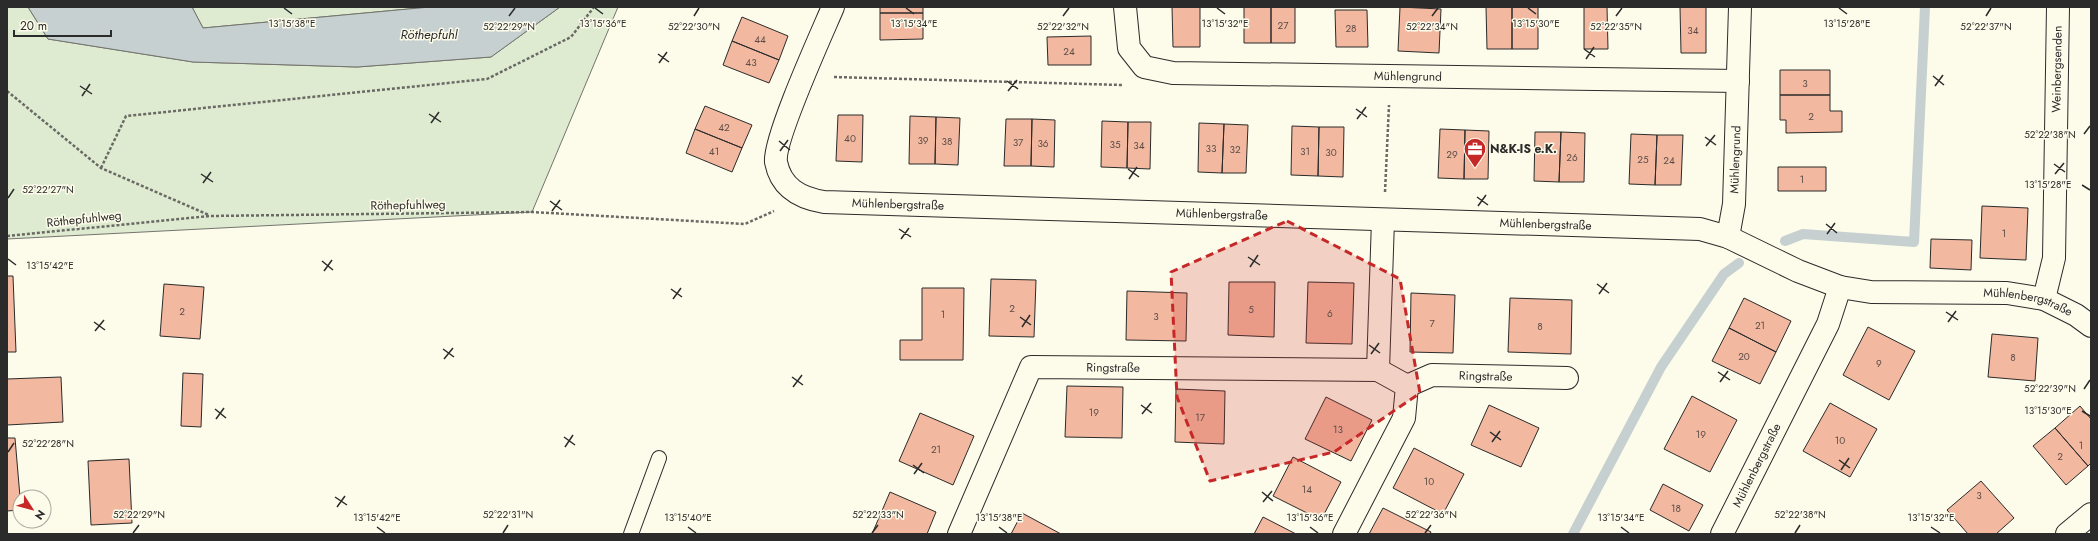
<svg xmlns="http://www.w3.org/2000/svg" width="2098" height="541" viewBox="0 0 2098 541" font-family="Jost,sans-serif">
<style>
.green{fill:#deebd1;stroke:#74746e}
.water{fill:#c7d0d0;stroke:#74746e}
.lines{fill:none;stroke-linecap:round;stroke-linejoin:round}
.stream{stroke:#c7d0d0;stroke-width:10}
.building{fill:#f2b8a0;stroke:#2b2b2b}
.lane-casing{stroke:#2b2b2b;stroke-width:16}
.street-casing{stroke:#2b2b2b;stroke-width:24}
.path{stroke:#6a6964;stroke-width:2.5;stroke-dasharray:3 2;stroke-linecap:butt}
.lane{stroke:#fdfbea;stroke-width:14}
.street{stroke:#fdfbea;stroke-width:22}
.marked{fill:#c62828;fill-opacity:0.2;stroke:#c62828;stroke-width:3;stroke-dasharray:8 5;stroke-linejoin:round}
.ticks{fill:none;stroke:#2b2b2b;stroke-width:1.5}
.labels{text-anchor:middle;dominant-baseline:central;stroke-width:3;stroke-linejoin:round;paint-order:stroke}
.number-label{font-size:10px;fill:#5d4e48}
.street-label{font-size:12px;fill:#2b2b2b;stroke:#fdfbea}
.poi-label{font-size:12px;font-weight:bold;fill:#2b2b2b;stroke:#fdfbea;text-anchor:start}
.water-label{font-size:13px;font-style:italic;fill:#2b2b2b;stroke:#fdfbea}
.ticks-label{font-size:10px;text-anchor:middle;fill:#2b2b2b;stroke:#fdfbea;stroke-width:3;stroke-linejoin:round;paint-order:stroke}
</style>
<rect width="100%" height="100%" fill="#fdfbea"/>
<!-- green -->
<path class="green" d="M7,7h21l20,32 145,23 164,5 134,-10 69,-50h58l-86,205 -525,27z
M192,7h238l-227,21z"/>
<!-- water -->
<path class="water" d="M28,7h164l11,21 227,-21h130l-69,50 -134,10 -164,-5 -145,-23z"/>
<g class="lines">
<!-- stream -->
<path class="stream" d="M1785,241l18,-7 111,8 11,-235
M1573,534l88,-167 63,-93 15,-11"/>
</g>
<!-- building -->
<path class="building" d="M880,7h43v6h-43z
M1172,7h28v40h-27z
M1244,7h27v36h-27z
M1271,7h24v36h-24z
M1400,7l41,2 -2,44 -41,-2z
M1486,7h26v42h-25z
M1512,7h26v42h-26z
M1584,7h23l1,42h-24z
M1680,7h26v46h-25z
M1335,10h32l1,37h-32z
M880,13h43v26l-43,1z
M742,17l46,19 -9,24 -47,-19z
M1091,36v29h-43l-1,-28z
M732,41l47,19 -10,23 -46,-18z
M1780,70h50v25h-50z
M1780,95h50v16h12v21l-56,1v-13h-6z
M705,106l47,19 -10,23 -47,-19z
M838,115h25l-1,47 -26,-1z
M910,116l26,1 -1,47h-26z
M936,117l24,1 -2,47 -23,-1z
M1006,119h26l-1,47h-27z
M1032,119l23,1 -1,47 -23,-1z
M1102,121l26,1 -1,46 -26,-1z
M1128,122h23l-1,47 -23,-1z
M1199,123l25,1 -2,49 -24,-1z
M1224,124l24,1 -2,48h-24z
M1292,126l27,1 -1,49 -27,-1z
M1319,127h25l-1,50 -25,-1z
M695,129l47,19 -10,24 -46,-19z
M1440,129l25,1 -1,49 -26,-1z
M1465,130l24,1 -1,48h-24z
M1535,132h26l-2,50 -25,-1z
M1561,132l24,1 -1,49h-25z
M1631,134l26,1 -2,50 -26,-1z
M1657,135h26l-2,50h-26z
M1778,167h48v24h-48z
M1982,206l46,2 -2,52 -46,-2z
M1931,239l41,1 -1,30 -41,-2z
M7,276h6l3,76h-9z
M991,279l45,1 -2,57 -45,-1z
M1229,282h46l-1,55 -46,-2z
M1308,282l46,1 -2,61 -46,-1z
M164,284l40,3 -4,52 -40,-3z
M922,288h42l-1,72h-63v-20h22z
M1127,291l60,2 -1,48 -60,-1z
M1411,293l44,2 -2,58 -43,-1z
M1510,298l62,2 -1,54 -63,-2z
M1744,298l47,23 -15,31 -47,-24z
M1868,327l47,24 -26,49 -46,-25z
M1729,328l47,24 -16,32 -48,-23z
M1992,334l46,4 -3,43 -47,-4z
M183,373l20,1 -2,53 -20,-1z
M61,377l2,45 -56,3v-46z
M1067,386l56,1 -1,51 -57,-1z
M1176,389l49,2 -1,53 -49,-2z
M1692,396l45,24 -27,52 -46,-23z
M1326,397l46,23 -21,41 -46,-22z
M1830,403l47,26 -27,48 -47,-26z
M1489,405l50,23 -18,39 -50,-22z
M2080,406l11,13v44l-3,3 -33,-38z
M920,413l54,23 -21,49 -54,-24z
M2055,428l33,38 -22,19 -33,-39z
M7,438h8l5,59v13l-13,1z
M1414,448l50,26 -21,40 -50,-26z
M1293,457l48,25 -20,38 -48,-24z
M129,459l3,64 -41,2 -3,-64z
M1981,481l33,37 -18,16h-28l-21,-24z
M1663,484l40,21 -14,26 -39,-21z
M890,492l46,20 -9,22h-55z
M1383,508l48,24 -1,2h-61z
M1022,513l39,21h-50z
M1263,517l33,17h-42z"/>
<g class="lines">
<!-- lane casing -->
<g class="lane-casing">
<path id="lane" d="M631,534l28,-76"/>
</g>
<!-- street casing -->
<g class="street-casing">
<g id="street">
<path id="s1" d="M833,7c-11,26 -60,133 -57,155 5,26 24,36 48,40l876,27 28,8 70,34 42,16 31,5 136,1 37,6 32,16 15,11"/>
<path id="s2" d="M1125,7l4,41 15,19 29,6 565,8"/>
<path id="s3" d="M1728,237l6,-33 6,-197"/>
<path id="s4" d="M2044,299l10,-41 4,-251"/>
<path d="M1378,370l5,-150"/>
<path id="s5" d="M1407,386l25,-11 135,3"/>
<path id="s6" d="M959,534l72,-167 347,3 29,16 -3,32 -60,116"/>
<path id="s7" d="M1722,534l106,-210 12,-37"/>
<path d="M2067,534l24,-20"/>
</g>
</g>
<!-- path -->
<path class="path" d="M834,77l288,8
M7,91l94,77 108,47
M101,168l25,-52 361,-37 84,-42 23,-30
M1385,192l4,-87
M7,236l203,-20 322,-4 213,12 29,-13"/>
<!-- lane -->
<use href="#lane" class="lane"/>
<!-- street -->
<use href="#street" class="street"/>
</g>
<!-- marked area -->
<path class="marked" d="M1287,221l113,58 20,114 -86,59 -124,29 -33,-84 -6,-125z"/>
<!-- ticks -->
<path class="ticks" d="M284,8l8,6M595,8l8,6M906,8l8,6M1217,8l8,6M1528,8l8,6M1839,8l8,6M509,16l6,-8M694,16l5,-8M1063,16l6,-8M1432,16l6,-8M1616,16l6,-8M1986,16l5,-8M1584,49l11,8M658,54l11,8M1586,59l8,-12M659,63l8,-11M1933,76l11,9M1007,81l11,8M80,86l12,8M1935,86l8,-11M1008,91l9,-11M82,96l8,-12M1356,109l11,8M429,114l12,8M1357,119l9,-12M431,123l8,-11M2084,134l6,-8M1705,137l11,8M779,141l11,9M1706,146l9,-11M780,151l8,-11M2054,164l11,8M1128,169l11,8M201,174l12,8M2055,174l9,-11M1129,179l8,-12M203,183l8,-11M2082,185l8,5M1477,197l11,8M8,198l6,-9M550,201l12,9M1478,206l8,-11M552,211l8,-11M1826,224l11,9M899,229l12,8M1827,234l8,-11M901,239l8,-11M1248,257l12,8M8,259l8,6M322,261l11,9M1250,267l8,-12M324,271l8,-11M1597,284l12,9M671,289l11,8M1599,294l8,-11M673,299l8,-11M1946,312l12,8M1020,317l11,8M94,322l11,8M1948,322l8,-11M1022,327l8,-12M95,331l9,-11M1369,345l11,8M443,349l11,8M1371,354l8,-11M444,359l9,-11M1718,372l12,8M792,377l11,8M1720,382l8,-11M793,387l9,-12M2084,389l6,-9M1141,405l11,8M215,409l11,9M2082,411l8,5M1142,414l9,-11M216,419l8,-11M1490,432l11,8M564,437l11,8M1492,442l8,-11M565,447l8,-12M8,452l6,-9M1839,460l11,8M913,465l11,8M1841,470l8,-12M914,474l8,-11M1262,492l11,9M335,497l12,8M1263,502l9,-11M337,507l8,-11M377,527l8,6M688,527l8,6M999,527l8,6M1310,527l8,6M1621,527l8,6M1931,527l9,6M133,533l6,-8M503,533l5,-8M872,533l6,-8M1425,533l6,-8M1795,533l5,-8"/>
<!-- icons -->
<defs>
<g id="office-pin" transform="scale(1.15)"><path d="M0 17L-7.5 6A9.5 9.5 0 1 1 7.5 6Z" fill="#c62828" stroke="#fdfbea"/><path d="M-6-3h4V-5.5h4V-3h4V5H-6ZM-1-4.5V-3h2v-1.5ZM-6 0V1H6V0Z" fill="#fff"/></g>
</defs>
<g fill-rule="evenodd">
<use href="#office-pin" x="1475" y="149"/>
</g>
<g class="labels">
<!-- number labels -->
<g class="number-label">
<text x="1283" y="25">27</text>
<text x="1351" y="28">28</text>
<text x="1693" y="30">34</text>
<text x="760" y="39">44</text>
<text x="1069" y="51">24</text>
<text x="751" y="62">43</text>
<text x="1805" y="83">3</text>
<text x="1811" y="116">2</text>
<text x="724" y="127">42</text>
<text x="850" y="138">40</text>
<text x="923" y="140">39</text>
<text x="947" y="141">38</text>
<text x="1018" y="142">37</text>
<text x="1043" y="143">36</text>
<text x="1115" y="144">35</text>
<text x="1139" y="145">34</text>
<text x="1211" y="148">33</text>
<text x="1235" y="149">32</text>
<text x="714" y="151">41</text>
<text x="1305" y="151">31</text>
<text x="1331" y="152">30</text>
<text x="1452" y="154">29</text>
<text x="1572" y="157">26</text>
<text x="1643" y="159">25</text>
<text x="1669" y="160">24</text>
<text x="1802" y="179">1</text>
<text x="2004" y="233">1</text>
<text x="1012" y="308">2</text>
<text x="1251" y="309">5</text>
<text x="182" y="311">2</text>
<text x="1330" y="313">6</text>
<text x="943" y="314">1</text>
<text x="1156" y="316">3</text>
<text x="1432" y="323">7</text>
<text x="1760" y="325">21</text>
<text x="1540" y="326">8</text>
<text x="1744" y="356">20</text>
<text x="2013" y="357">8</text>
<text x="1879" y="363">9</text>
<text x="1094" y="412">19</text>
<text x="1200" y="417">17</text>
<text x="1338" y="429">13</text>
<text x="1701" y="434">19</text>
<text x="1840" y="440">10</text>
<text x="2081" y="445">1</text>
<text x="936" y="449">21</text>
<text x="2060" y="456">2</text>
<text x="1429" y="481">10</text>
<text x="1307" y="489">14</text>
<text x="1979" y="495">3</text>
<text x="1676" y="508">18</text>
</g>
<!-- street labels -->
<g class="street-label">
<text stroke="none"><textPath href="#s4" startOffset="231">Weinbergsenden</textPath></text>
<text stroke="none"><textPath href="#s2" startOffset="330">Mühlengrund</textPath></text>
<text stroke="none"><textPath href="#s3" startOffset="78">Mühlengrund</textPath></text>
<text stroke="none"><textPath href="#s1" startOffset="307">Mühlenbergstraße</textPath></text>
<text transform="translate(408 205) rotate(-1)">Röthepfuhlweg</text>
<text stroke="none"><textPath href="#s1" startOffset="631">Mühlenbergstraße</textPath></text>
<text transform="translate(84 219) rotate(-6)">Röthepfuhlweg</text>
<text stroke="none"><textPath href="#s1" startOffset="955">Mühlenbergstraße</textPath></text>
<text stroke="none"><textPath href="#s1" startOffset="1451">Mühlenbergstraße</textPath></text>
<text stroke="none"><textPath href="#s6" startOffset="264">Ringstraße</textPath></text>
<text stroke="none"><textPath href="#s5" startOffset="81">Ringstraße</textPath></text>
<text stroke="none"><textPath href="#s7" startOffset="77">Mühlenbergstraße</textPath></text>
</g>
<!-- poi labels -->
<g class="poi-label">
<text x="1490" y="149">N&amp;K-IS e.K.</text>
</g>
<!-- water labels -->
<g class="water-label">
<text x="429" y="34">Röthepfuhl</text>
</g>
</g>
<g class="ticks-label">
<text x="292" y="27">13°15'38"E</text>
<text x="603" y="27">13°15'36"E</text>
<text x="914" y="27">13°15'34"E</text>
<text x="1225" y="27">13°15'32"E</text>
<text x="1536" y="27">13°15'30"E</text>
<text x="1847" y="27">13°15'28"E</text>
<text x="509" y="30">52°22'29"N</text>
<text x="694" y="30">52°22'30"N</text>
<text x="1063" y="30">52°22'32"N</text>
<text x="1432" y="30">52°22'34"N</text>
<text x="1616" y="30">52°22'35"N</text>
<text x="1986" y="30">52°22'37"N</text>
<text x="2050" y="138">52°22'38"N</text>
<text x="2048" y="188">13°15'28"E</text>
<text x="48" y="193">52°22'27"N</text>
<text x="50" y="269">13°15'42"E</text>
<text x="2050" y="392">52°22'39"N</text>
<text x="2048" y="414">13°15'30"E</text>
<text x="48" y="447">52°22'28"N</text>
<text x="139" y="518">52°22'29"N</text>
<text x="508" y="518">52°22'31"N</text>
<text x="878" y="518">52°22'33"N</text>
<text x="1431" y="518">52°22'36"N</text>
<text x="1800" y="518">52°22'38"N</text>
<text x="377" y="521">13°15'42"E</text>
<text x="688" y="521">13°15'40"E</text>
<text x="999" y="521">13°15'38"E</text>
<text x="1310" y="521">13°15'36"E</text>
<text x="1621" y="521">13°15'34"E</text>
<text x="1931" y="521">13°15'32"E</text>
</g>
<!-- border -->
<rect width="2098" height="541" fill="none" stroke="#2b2b2b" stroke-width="16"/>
<!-- north arrow -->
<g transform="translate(32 509) rotate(126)"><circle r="19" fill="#fdfbea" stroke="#a9a89e"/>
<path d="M0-3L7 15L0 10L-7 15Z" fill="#c62828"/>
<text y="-6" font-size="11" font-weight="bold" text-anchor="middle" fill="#2b2b2b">N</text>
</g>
<!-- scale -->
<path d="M14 30v6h97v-6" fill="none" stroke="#2b2b2b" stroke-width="2"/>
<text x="20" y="30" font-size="12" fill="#2b2b2b" stroke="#fdfbea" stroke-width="3" paint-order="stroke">20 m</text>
</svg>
